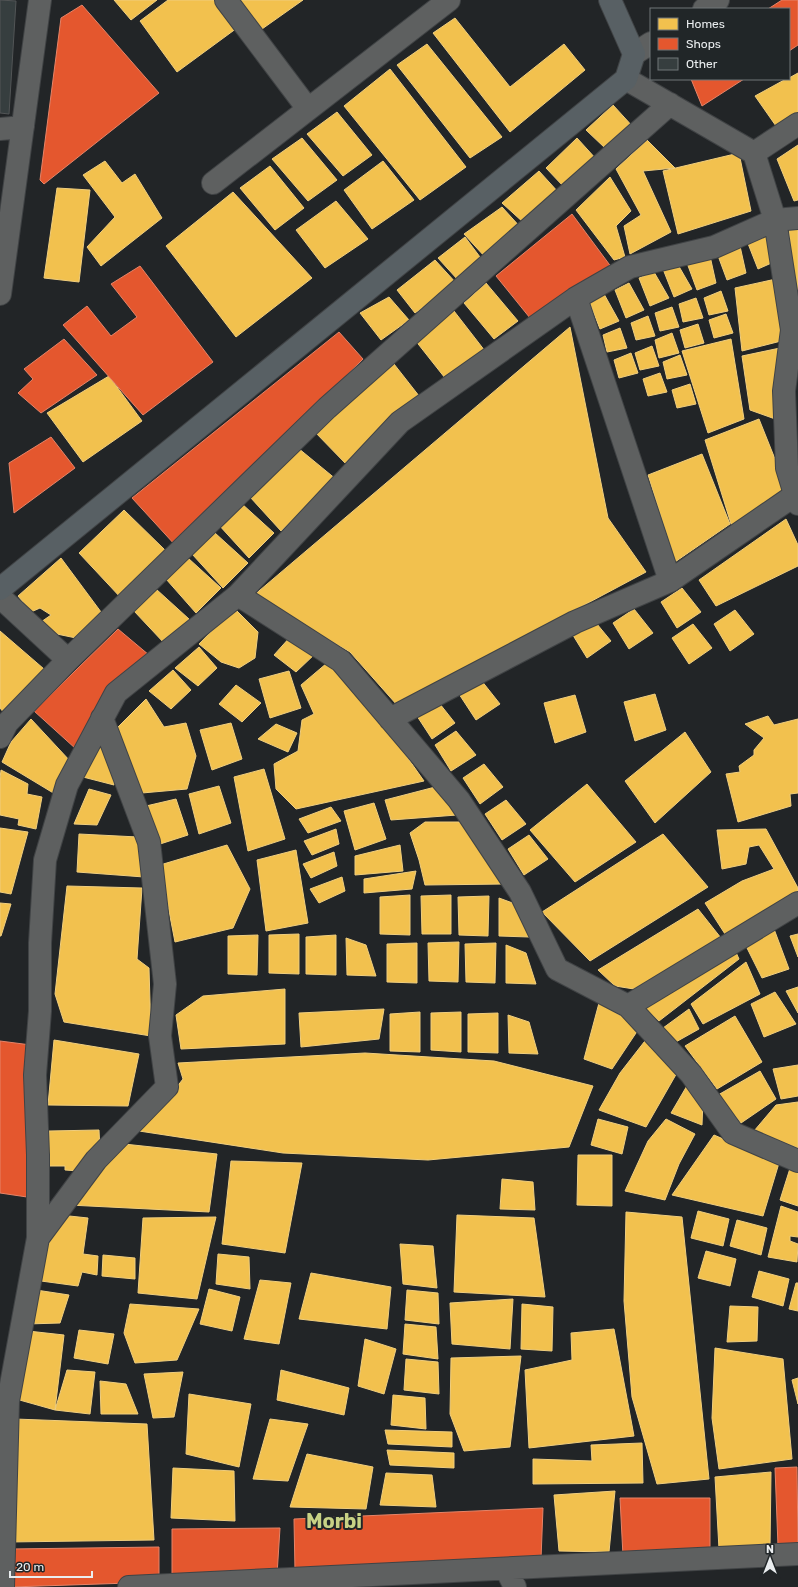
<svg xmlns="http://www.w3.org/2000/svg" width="798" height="1587" viewBox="0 0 798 1587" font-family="Rubik,sans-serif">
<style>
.homes{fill:#f2c14e;stroke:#f0ce7e}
.shops{fill:#e4572e;stroke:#e68468}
.building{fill:#363e3f;stroke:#525556}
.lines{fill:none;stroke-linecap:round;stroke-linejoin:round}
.minor-casing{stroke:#404345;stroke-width:24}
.major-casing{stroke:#404345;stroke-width:24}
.minor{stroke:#5e6060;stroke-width:22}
.major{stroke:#586064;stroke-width:22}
.labels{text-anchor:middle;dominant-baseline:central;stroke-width:4;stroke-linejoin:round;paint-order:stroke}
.town-label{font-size:20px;font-weight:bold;fill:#c8d285;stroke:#212628}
</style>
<rect width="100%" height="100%" fill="#222527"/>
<!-- homes -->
<path class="homes" d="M114,0h43l-26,20z
M168,0h46l23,28 -60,44 -37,-51z
M240,0h63l-41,29z
M455,18l55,69 54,-43 21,26 -75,62 -77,-99z
M427,44l75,93 -32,21 -73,-93z
M390,69l76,98 -46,33 -76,-94z
M798,73v40l-22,13 -21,-30 31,-17h3v-1z
M613,105l21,23 -29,20 -19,-18z
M337,112l35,43 -29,21 -36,-42z
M302,138l35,42 -29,21 -36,-42z
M577,138l20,22 -33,27 -18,-19z
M647,140l28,28 -32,3 28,61 -41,22 -6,-28 17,-11 -25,-46z
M798,145v55l-4,1 -17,-42z
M739,153l12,58 -73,23 -15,-63z
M105,161l17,22 13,-9 27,44 -61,48 -14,-19 28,-30 -32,-42z
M383,161l31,39 -42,29 -28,-39z
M270,166l34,42 -29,22 -35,-42z
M539,171l20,22 -35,30 -22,-20z
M610,177l21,34 -15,15 9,31 -11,3 -38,-50z
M57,188l33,2 -11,92 -35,-4z
M233,192l79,86 -76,59 -70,-91z
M336,201l32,38 -43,29 -29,-38z
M502,207l20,22 -36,29 -22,-24z
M798,227v87l-6,-36 -3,-50z
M770,234l6,27 -18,8 -11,-28z
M465,237l18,24 -25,19 -20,-22z
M740,246l6,27 -19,7 -10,-27z
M710,256l6,27 -19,7 -10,-27z
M435,260l22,24 -42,29 -18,-23z
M677,263l15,26 -18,8 -11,-28z
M654,272l15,26 -19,8 -11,-28z
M776,279l9,61 -43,11 -7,-63z
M486,283l32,38 -24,18 -30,-36z
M629,283l15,27 -18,8 -11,-28z
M721,291l7,20 -19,4 -5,-17z
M604,294l15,27 -19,8 -11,-28z
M389,297l20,23 -28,20 -21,-27z
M696,298l7,20 -20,4 -4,-18z
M672,307l7,20 -19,4 -5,-18z
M454,311l31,40 -40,27 -30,-38z
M726,314l7,19 -19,5 -5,-18z
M648,316l7,20 -19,4 -5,-17z
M698,324l6,19 -19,5 -5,-18z
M570,327l38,191 38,54 -249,133 -47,-53 -97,-56z
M620,328l7,20 -20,4 -4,-17z
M672,333l7,20 -20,5 -4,-18z
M731,339l13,80 -36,14 -26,-82z
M652,346l7,20 -19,4 -5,-17z
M780,348l-2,72 -28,-10 -8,-54z
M631,353l7,20 -19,5 -5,-18z
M680,355l7,20 -20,4 -4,-17z
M394,364l29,37 -76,64 -34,-35z
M660,373l7,19 -19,4 -5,-17z
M109,376l33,45 -59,41 -36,-49z
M690,384l6,20 -19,4 -5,-18z
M759,419l28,70 -55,38 -27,-87z
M298,448l39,32 -56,51 -31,-34z
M702,454l28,70 -55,38 -27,-87z
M241,503l33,30 -25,25 -31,-34z
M124,510l41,40 -43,49 -43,-46z
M786,519l12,26v21l-82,40 -17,-26z
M215,533l33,30 -25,25 -31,-34z
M61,558l43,58 -28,22 -24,-5 -11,-11 10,-7 -11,-7 -9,4 -13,-16z
M188,558l33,30 -25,25 -30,-34z
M682,588l19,24 -24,16 -16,-26z
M156,589l33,30 -24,25 -31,-33z
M234,608l24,24 -3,26 -16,10 -18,-6 -22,-18z
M634,609l19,24 -24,16 -16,-26z
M735,610l19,24 -24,17 -16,-27z
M592,618l19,23 -24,17 -16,-26z
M693,624l19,24 -23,16 -17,-26z
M0,631l44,38 -40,44 -4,-5z
M291,636l25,17 -20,19 -22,-17z
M199,647l18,21 -19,18 -23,-18z
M327,663l52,54 45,64 -128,28 -20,-20 -2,-25 24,-13 4,-31 12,-6 -13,-29z
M173,670l18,20 -20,19 -22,-18z
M289,671l12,37 -31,10 -11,-39z
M481,680l19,24 -24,16 -17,-26z
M236,685l25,18 -19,19 -23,-18z
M655,694l11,36 -31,11 -11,-39z
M575,695l11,37 -31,11 -11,-40z
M146,699l18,28 22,-4 10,33 -9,33 -45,4 -25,-65z
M436,699l19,24 -23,16 -17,-26z
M768,716l6,9 24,-6v74l-8,1 1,12 -53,16 -12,-48 14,-2 -1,-6 15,-11v-5l10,-12 -19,-14z
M31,719l40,43 -16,32 -53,-32 9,-20z
M231,723l11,36 -30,11 -12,-40z
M276,724l21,9 -9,19 -30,-13z
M456,731l20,24 -25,16 -16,-26z
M685,732l26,40 -56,51 -30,-42z
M100,744l11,13 3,28 -31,-8z
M484,764l19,23 -23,17 -17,-26z
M264,769l21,70 -37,12 -14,-74z
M1,770l27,14 -1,10 15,3 -6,32 -18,-4 1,-6 -19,-4v-37z
M587,784l49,58 -61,40 -45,-52z
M219,786l12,37 -32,11 -10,-40z
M439,786l18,29 -66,5 -6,-20z
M89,789l22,6 -14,30 -23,-1z
M176,799l12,36 -31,10 -11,-39z
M506,800l20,24 -24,16 -17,-26z
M374,803l12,36 -31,11 -11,-39z
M331,807l10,14 -33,12 -9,-14z
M425,822h42l38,62 -80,1 -6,-25 -9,-27z
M0,828l28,4 -17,62 -11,-2z
M336,829l3,15 -27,11 -8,-14z
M766,829l32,59v3l-73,43 -20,-31 37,-22 32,-12 -15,-24 -10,2 -3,17 -24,5 -5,-39z
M79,834l59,3 6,40 -67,-5z
M663,834l45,53 -118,74 -48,-49z
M529,835l19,24 -24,16 -16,-26z
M227,845l23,44 -17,39 -58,14 -15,-77z
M400,845l3,26 -48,4v-19z
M296,850l12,73 -42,8 -9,-71z
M334,852l3,14 -26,12 -8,-14z
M416,871l-4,18 -48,4v-14z
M342,877l3,14 -26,12 -9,-14z
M67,886l75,2 -5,71 12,9 2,68 -87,-14 -9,-28z
M410,895v40l-30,-1v-37z
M451,895v39h-29l-1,-38z
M489,896l-1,40 -29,-1 -1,-38z
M499,898l19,7 11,32 -30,-1z
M0,903l11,1 -10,32h-1z
M698,909l23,29 -87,51 -19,-3 -17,-16z
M774,929l15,40 -27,9 -17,-34z
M299,934v40l-30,-1v-38z
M798,934v23l-8,-21z
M258,935l-1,40 -29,-1v-38z
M336,935v40l-30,-1v-37z
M346,938l20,7 10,31 -29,-1z
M459,942l-1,40 -29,-1 -1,-38z
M417,943v40l-30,-1v-38z
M496,943l-1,40 -29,-1 -1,-38z
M506,945l20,8 10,31 -30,-1z
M734,948l5,11 -80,62 -16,-14z
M746,962l14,32 -57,30 -12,-20z
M798,987v26l-12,-22z
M285,989v55l-104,5 -5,-34 27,-19z
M775,992l21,32 -32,13 -13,-33z
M599,1003l41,24 -28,42 -28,-10z
M384,1009l-5,30 -78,8 -2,-34z
M689,1009l10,20 -25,14 -11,-15z
M420,1012v40l-30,-1v-37z
M461,1012v40l-30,-2v-37z
M498,1013v40l-30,-1v-38z
M508,1015l21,7 9,32 -29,-1z
M735,1016l27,46 -45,27 -32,-43z
M648,1037l30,34 -32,56 -47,-17 21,-37z
M54,1040l85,14 -11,52 -80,-1z
M365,1053l129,8 99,25 -24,61 -141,13 -145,-7 -144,-22 26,-29 18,-23 -5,-16z
M798,1065v31l-17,3 -8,-30z
M760,1071l16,28 -35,24 -23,-28z
M688,1084l15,16 -1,25 -31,-12z
M798,1102v46l-44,-17 22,-26z
M598,1119l30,8 -6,27 -31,-9z
M666,1119l29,15 -16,30 -14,36 -40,-9 23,-50z
M99,1130l1,21 -21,20 -14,-1v-4h-17l1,-35z
M714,1135l65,28 -16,53 -91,-21z
M124,1144l93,10 -8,58 -140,-7z
M578,1155h34v51l-35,-1z
M231,1161l71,2 -17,90 -63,-9z
M792,1162l6,2v42l-18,-6z
M502,1179l31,3 2,28 -35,-1z
M781,1206l17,6v25l-8,-1v5l8,3 -1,18 -29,-5z
M698,1211l31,8 -6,27 -32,-8z
M626,1212l56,5 27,262 -52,5 -25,-87 -8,-96z
M60,1215l28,3 -5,36 15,2 -1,19 -15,-3 -4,14 -37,-5 6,-33z
M457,1215l77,3 11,79 -91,-5z
M216,1217l-19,82 -59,-6 5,-75z
M737,1220l30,8 -6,27 -31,-9z
M400,1244l33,2 4,42 -34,-4z
M706,1251l30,8 -6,27 -32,-8z
M218,1254l31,3 1,32 -34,-5z
M103,1255l32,3v21l-33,-3z
M759,1271l30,8 -6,27 -31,-9z
M311,1273l80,14 -4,42 -88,-10z
M260,1280l31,3 -12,61 -35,-5z
M796,1283h2v28l-9,-2z
M209,1289l31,8 -8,34 -32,-7z
M36,1290l33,5 -9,28 -33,1z
M407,1290l31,3 1,31 -34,-4z
M513,1299l-3,50 -58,-5 -2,-41z
M130,1304l69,5 -22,51 -42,3 -11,-30z
M522,1304l31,3 -1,44 -31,-2z
M730,1306l28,1 -1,34 -30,1z
M405,1324l31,3 2,32 -35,-5z
M614,1329l20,107 -105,12 -4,-78 47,-10 -1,-27z
M79,1330l35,4 -6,30 -34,-6z
M28,1331l36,4 -9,75 -39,-11z
M365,1339l31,10 -12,45 -26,-8z
M715,1348l68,11 9,100 -73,10 -7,-51z
M521,1356l-11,91 -46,4 -14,-37 1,-56z
M406,1359l32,3 1,32 -35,-4z
M67,1370l28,2 -5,42 -35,-4z
M281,1370l68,18 -5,27 -67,-15z
M183,1372l-9,45 -21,1 -9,-44z
M798,1378v26l-6,-24z
M100,1381l26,3 12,30h-37z
M189,1394l62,10 -12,63 -53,-13z
M393,1395l32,3 1,31 -35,-4z
M15,1419l132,5 7,116 -145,2z
M270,1419l38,5 -20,57 -35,-2z
M385,1430l67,2v15l-64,-3z
M642,1443l1,40 -110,1v-25l59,2 -1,-16z
M387,1450l67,3v15l-64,-3z
M307,1454l66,13 -7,42 -76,-2z
M173,1468l61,3 1,50 -64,-3z
M771,1472l-1,77h-51l-4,-72z
M386,1473l46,2 4,32 -56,-2z
M615,1491l-6,61 -50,-1 -5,-56z"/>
<!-- shops -->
<path class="shops" d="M782,0h16v45l-9,6v-42h-21z
M82,5l77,88 -115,91 -4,-4 21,-162z
M691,79h53l-42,27z
M572,214l40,54 -82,50 -34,-42z
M140,266l73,96 -70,53 -80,-90 24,-19 24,30 26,-19 -26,-33z
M339,332l24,27 -187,187 -44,-48z
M64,339l33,36 -56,38 -23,-20 15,-14 -9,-10z
M51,437l24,31 -61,45 -5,-50z
M118,629l31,26 -73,94 -42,-38z
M0,1041l31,4 -4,152 -27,-4z
M797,1467l1,79h-20l-3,-78z
M620,1498h90v55l-87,3z
M543,1508l-2,51 -246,12 -1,-52z
M280,1528l-3,47 -105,4v-50z
M159,1547v35l-148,5 -1,-38z"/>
<!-- building -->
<path class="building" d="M0,0l16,1 -7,113 -9,-1z"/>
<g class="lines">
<!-- minor casing -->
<g class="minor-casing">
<path id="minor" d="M226,0l82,109
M704,9l14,-9
M634,54l17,-11
M626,79l128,74 21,67 17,110 -8,61 3,77 11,36
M0,129l23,-2
M754,153l44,-29
M213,183l236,-183
M0,294l40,-294
M576,298l94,283
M238,595l103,66 118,139 61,92 37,77 71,37 63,68 42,59 65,28
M0,597l68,63
M390,719l185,-97 95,-41 128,-88
M0,737l7,-14 61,-63 259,-252 343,-304
M628,1006l170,-103
M38,1238l58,-78 71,-73 -7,-51 5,-52 -16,-142 -47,-124
M506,1569l9,18
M3,1587l5,-186 30,-163v-83l-3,-80 5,-64v-68l5,-83 22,-75 49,-92 122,-98 162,-173 176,-124 54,-31 84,-20 61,-27 23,-2
M129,1587l669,-33"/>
</g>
<!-- major casing -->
<g class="major-casing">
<path id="major" d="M0,589l626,-510 8,-25 -24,-54"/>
</g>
<!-- minor -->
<use href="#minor" class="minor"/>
<!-- major -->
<use href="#major" class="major"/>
</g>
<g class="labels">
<!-- town labels -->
<g class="town-label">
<text x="334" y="1521">Morbi</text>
</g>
</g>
<!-- legend -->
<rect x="650" y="8" width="140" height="72" fill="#212628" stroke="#717678"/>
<rect x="658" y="18" width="20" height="12" fill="#f2c14e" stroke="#717678"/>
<text x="686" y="28" font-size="12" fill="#eaedef">Homes</text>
<rect x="658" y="38" width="20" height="12" fill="#e4572e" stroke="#717678"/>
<text x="686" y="48" font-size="12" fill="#eaedef">Shops</text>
<rect x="658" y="58" width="20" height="12" fill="#363e3f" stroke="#717678"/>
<text x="686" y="68" font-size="12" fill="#eaedef">Other</text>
<!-- north arrow -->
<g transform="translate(770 1559)" stroke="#212628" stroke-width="3" paint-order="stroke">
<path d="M0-3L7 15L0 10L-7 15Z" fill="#eaedef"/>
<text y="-6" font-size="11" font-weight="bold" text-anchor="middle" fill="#eaedef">N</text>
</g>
<!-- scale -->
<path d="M10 1571v6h82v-6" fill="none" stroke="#eaedef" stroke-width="2"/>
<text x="16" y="1571" font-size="12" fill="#eaedef" stroke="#212628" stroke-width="3" paint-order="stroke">20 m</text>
</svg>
